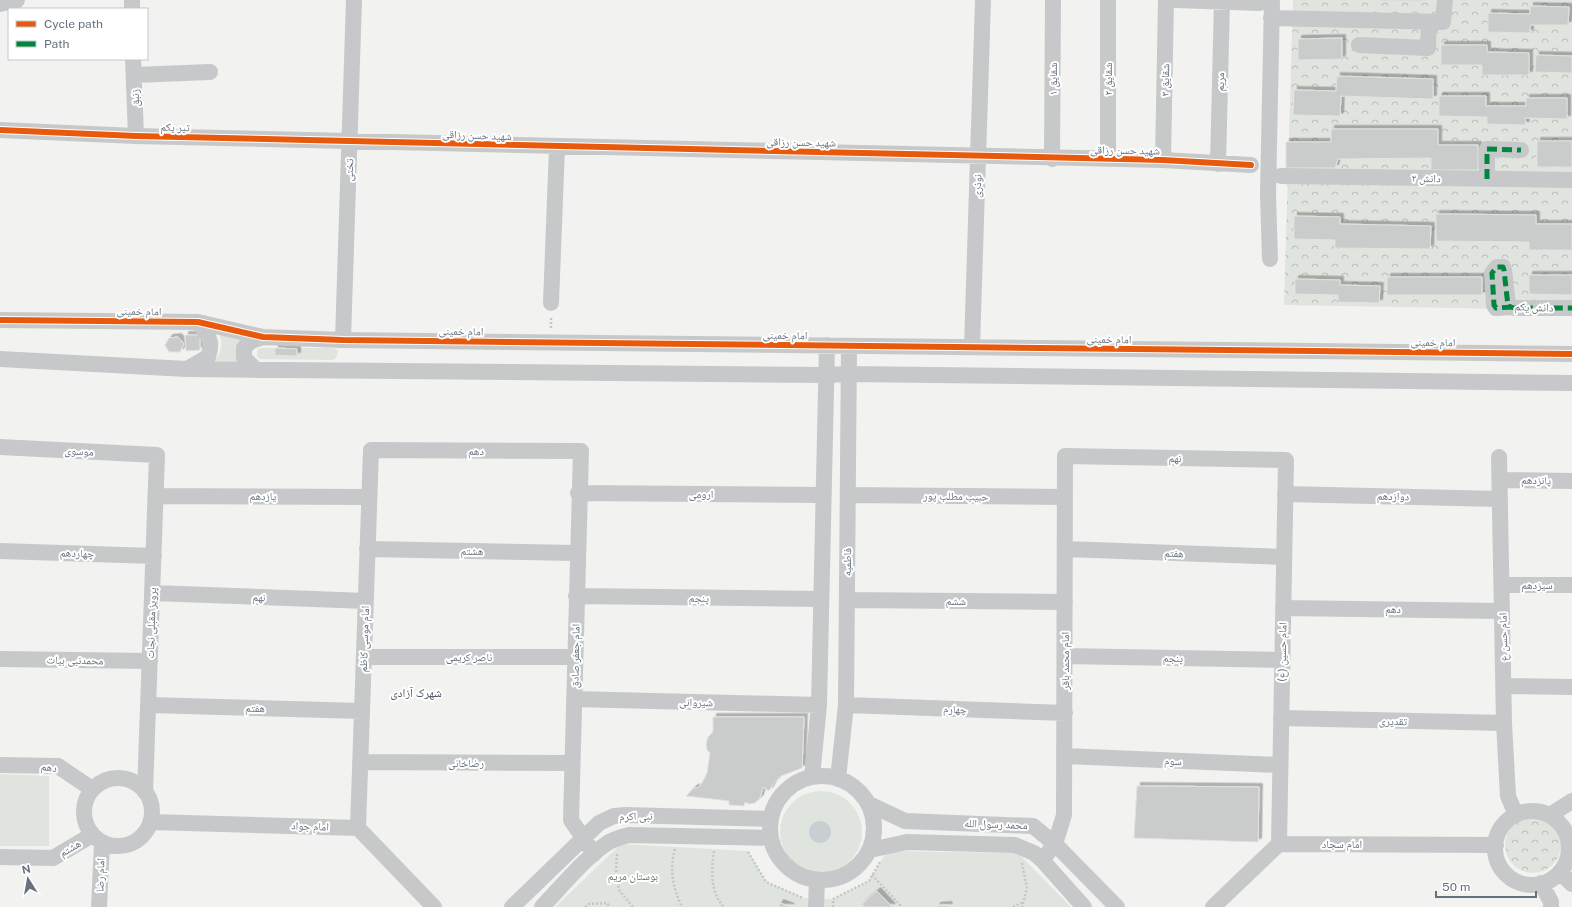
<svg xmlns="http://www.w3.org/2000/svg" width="1572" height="907" viewBox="0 0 1572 907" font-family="'Public Sans','Noto Naskh Arabic',sans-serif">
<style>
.green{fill:#e0e4df}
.forest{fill:url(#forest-crowns)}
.water{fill:#c8ced2}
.building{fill:#cacbcb;stroke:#e2e2e1;filter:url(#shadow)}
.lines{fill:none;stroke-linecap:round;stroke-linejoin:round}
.path{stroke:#c5c6c6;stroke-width:2.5;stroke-dasharray:2 2;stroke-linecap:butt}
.minor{stroke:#c7c8c9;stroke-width:16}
.quiet{stroke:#00873e;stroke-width:5;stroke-dasharray:10 5;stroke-linecap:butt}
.cycleway-casing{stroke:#fff;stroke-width:8}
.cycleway{stroke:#e8590c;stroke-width:6}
.labels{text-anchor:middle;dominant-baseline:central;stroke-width:4;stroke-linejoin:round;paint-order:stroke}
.street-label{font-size:11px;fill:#66717e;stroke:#fff}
.park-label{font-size:11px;fill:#667664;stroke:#fff}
.neighbourhood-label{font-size:12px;fill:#535b64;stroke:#fff}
</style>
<defs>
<pattern id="forest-crowns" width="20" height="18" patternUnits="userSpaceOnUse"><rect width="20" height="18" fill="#e0e4df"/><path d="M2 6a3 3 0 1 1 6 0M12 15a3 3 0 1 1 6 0" fill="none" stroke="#b9bdba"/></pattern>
<filter id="shadow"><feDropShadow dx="3.5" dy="-3.5" stdDeviation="0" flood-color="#0004"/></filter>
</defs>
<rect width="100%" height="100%" fill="#f2f2f1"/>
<!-- green -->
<path class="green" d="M219,334l33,2 -7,26 -33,1c9,-8 12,-19 7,-29z
M262,348h72l4,3 -2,7 -3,2 -73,-1 -3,-3 1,-7z
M0,774l49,2v70h-49z
M780 832a41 41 0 1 1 82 0a41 41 0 1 1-82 0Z
M621,844l127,7 18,31 38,16 29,1 36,-18 18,-30 131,2 53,54h-516z"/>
<!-- forest -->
<path class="forest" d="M1293,0h279v310l-288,-5z
M1505 845a28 28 0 1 1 56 0a28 28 0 1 1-56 0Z"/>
<!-- water -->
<path class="water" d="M809 832a11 11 0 1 1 22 0a11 11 0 1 1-22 0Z"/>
<!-- building -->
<path class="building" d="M1380,0h43v1h-43z
M1530,6l39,1 -1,18h-38v8l-42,-1v-19l42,1z
M1342,38v21l-44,1v-21z
M1441,45h46v7l42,1v22h-47v-10h-41z
M1536,55l36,1v17l-37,-1z
M1337,76l96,3v20l-92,-3 -1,20 -47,-1 1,-25 42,1z
M1439,96h47v10h40v-8h41v21l-42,-1 1,7 -39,-1v-7l-48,-1z
M1331,129h107v16h40v25h-47v-12l-93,1 -3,9h-49v-26h45z
M1537,141h35v26h-35z
M1436,214l100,1v9h36v26h-43v-8l-93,-1z
M1294,216l46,1v7l91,2 -1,23 -95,-1v-8l-41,-1z
M1529,275h43v20l-43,-1z
M1387,277h95v18h-95z
M1295,279l45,1v5l40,1 -1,17 -41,-1v-7l-43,-1z
M185,335h15v15l-14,1z
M178,337l6,7 -4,8h-11l-4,-7 4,-7z
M275,348l22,1v7l-22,-1z
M713,717h91l-2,51 -21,8 -8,8 -4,7 -6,-4 -3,11 -5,5 -6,1 -4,-2 -1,4 -15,-1v-4l-43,-5 8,-8h3l5,-5 5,-10 3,-20 -3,-3 -1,-6 2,-7 5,-5z
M1137,786l122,1 -1,55 -124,-4z
M877,891l15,16h-27l-3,-3z
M780,903l11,4h-13z
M948,905l1,2h-13l1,-1z"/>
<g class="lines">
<!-- path -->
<path class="path" d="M551,328v-11
M675,849c-6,21 -2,39 7,58
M714,851c-3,18 -4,42 10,56
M748,852l18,30 37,16
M617,854l-1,17 3,19 14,17
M1022,863l5,25 -5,19
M872,875l30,32
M585,907l4,-3 18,-1 3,4
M833,907v-8l36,-18 11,-19
M1013,907l10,-5"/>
<!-- minor -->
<path class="minor" d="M132,0v9
M1176,0l84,3
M0,4l17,-4
M1271,18l172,4 2,-22
M1359,45l69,3 1,-26
M133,59l3,77
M134,75l76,-3
M0,130l136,6 1027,24 88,5
M1052,159l1,-159
M1108,159v-159
M1163,160l3,-160
M1218,164l4,-163
M1281,176l291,4
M1487,179v-30l34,1
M1270,259l-2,-65 4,-194
M551,303l6,-156
M1512,307l-16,1 -2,-3 -2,-32 5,-6h6l1,3 4,36 6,2h58
M0,320l198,2 65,15 80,3 1229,14
M343,340l11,-340
M972,347l11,-347
M0,359l187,10 639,6 23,-1 723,9
M187,369l21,-12c6,-17 -1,-22 -10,-35
M256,370l-12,-12v-10l7,-7 12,-4
M0,447l157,8 -12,337
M1499,457l5,266 4,73 8,19
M1500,480l72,1
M578,493l245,2
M1285,494l215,5
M848,495l217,2
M156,496l213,1
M367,549l210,4
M1065,549l219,8
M0,551l154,5
M1502,585h70
M153,593l213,8
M576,596l245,3
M847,600l218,2
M1283,608l219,3
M1065,656l217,4
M364,657h211
M0,659l150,2
M1504,686l68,1
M574,699l245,6
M149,705l213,6
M846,705l219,8
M1281,718l223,5
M1065,756l215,9
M360,762l212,1
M0,765l58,1 34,23
M770 828a52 52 0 1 1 104 0a52 52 0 1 1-104 0Z
M812,777l7,-72 8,-360
M84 812a34 34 0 1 1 68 0a34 34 0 1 1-68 0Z
M838,779l8,-74 3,-359
M869,804l36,17 128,5 22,18 62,63
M1495 848a37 37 0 1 1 74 0a37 37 0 1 1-74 0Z
M1550,815l22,-14
M151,822l207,6 76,79
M358,828l13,-378 210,1 -10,369 23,34
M870,850l37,-8 108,3 19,8 8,7 42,47
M0,857l53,1 39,-23
M1042,860l13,-16 9,-29 1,-359 221,4 -7,384
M1560,872l12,12
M1541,883l10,19v5
M99,907l3,-64
M512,907l87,-84 15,-7 11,-1 146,4
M542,907c19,-20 42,-48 64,-63 7,-5 15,-7 23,-9l142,3
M816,907l1,-27
M1213,907l66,-63 217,1"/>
<!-- quiet -->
<path class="quiet" d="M1487,179v-30l34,1
M1512,307l-16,1 -2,-3 -2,-32 5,-6h6l1,3 4,36 6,2h58"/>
<!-- cycleway casing -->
<g class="cycleway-casing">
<path id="cycleway" d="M0,130l136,6 1027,24 88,5
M0,320l198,2 65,15 80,3 1229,14"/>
</g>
<!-- cycleway -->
<use href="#cycleway" class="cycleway"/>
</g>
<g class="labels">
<!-- street labels -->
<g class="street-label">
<text transform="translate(1053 79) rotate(-90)">شقایق ۱</text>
<text transform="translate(1108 79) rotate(-90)">شقایق ۲</text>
<text transform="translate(1165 80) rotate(-89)">شقایق ۳</text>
<text transform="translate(1220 82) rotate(-89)">مریم</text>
<text transform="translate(135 98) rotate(-92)">زنبق</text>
<text transform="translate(175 127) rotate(1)">تیر یکم</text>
<text transform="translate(477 135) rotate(2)">شهید حسن رزاقی</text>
<text transform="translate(801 142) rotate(1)">شهید حسن رزاقی</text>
<text transform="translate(1125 150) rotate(1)">شهید حسن رزاقی</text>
<text transform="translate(349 170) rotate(-88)">تختی</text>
<text transform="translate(1426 178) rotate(1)">دانش ۲</text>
<text transform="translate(977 186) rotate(-88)">نوذری</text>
<text transform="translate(1534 307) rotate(2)">دانش یکم</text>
<text transform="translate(139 311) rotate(1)">امام خمینی</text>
<text transform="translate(461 331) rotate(1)">امام خمینی</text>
<text transform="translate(785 335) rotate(1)">امام خمینی</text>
<text transform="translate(1109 339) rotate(1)">امام خمینی</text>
<text transform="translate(1433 342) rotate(1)">امام خمینی</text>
<text transform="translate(79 451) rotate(3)">موسوی</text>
<text x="476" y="451">دهم</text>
<text transform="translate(1175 458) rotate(1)">نهم</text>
<text transform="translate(1536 480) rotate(1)">پانزدهم</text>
<text x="701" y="494">ارومی</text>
<text x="263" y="496">یازدهم</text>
<text transform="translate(956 496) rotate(1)">حبیب مطلب پور</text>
<text transform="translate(1393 496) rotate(1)">دوازدهم</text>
<text transform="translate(472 551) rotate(1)">هشتم</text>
<text transform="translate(77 553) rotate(2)">چهاردهم</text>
<text transform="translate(1174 553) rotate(2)">هفتم</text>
<text transform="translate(847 562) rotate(-89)">فاطمیه</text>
<text x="1537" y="585">سیزدهم</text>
<text transform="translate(259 597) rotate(2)">نهم</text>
<text transform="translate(699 598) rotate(1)">پنجم</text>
<text transform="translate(956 601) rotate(1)">ششم</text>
<text transform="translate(1393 609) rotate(1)">دهم</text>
<text transform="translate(151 623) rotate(-88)">پرویز مقبلی نجات</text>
<text transform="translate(1503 637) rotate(-91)">امام حسن ع</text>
<text transform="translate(364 639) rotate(-88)">امام موسی کاظم</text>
<text transform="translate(1282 652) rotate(-89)">امام حسین (ع)</text>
<text transform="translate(575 656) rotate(-89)">امام جعفر صادق</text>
<text x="469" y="657">ناصر کریمی</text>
<text transform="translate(1173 658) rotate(1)">پنجم</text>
<text transform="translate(75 660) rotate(1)">محمدنبی بیات</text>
<text transform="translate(1065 661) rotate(-90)">امام محمد باقر</text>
<text transform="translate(696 702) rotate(1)">شیروانی</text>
<text transform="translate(255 708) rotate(1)">هفتم</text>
<text transform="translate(955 709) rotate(2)">چهارم</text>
<text transform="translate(1393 721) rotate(1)">تقدیری</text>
<text transform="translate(1173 761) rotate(3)">سوم</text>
<text x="466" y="763">رضاخانی</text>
<text transform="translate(49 767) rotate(7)">دهم</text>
<text transform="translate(636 816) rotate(-1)">نبی اکرم</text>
<text transform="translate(996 824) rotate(2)">محمد رسول الله</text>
<text transform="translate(310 826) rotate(2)">امام جواد</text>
<text x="1342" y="844">امام سجاد</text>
<text transform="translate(70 848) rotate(-31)">هشتم</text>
<text transform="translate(100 875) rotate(-88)">امام رضا</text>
</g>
<!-- park labels -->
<g class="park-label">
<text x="633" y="876">بوستان مریم</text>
</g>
<!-- neighbourhood labels -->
<g class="neighbourhood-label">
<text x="416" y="693">شهرک آزادی</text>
</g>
</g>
<!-- legend -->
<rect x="8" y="8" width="140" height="52" fill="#ffffff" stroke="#c2c6cb"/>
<rect x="16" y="21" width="20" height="6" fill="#e8590c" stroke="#c2c6cb"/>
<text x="44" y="28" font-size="12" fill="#66717e">Cycle path</text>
<rect x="16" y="41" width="20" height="6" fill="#00873e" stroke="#c2c6cb"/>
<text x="44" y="48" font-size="12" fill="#66717e">Path</text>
<!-- north arrow -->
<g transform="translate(28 879) rotate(349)" stroke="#ffffff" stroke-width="3" paint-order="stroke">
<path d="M0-3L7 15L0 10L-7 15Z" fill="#66717e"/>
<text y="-6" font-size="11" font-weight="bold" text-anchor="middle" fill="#66717e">N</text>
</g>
<!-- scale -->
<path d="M1436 891v6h100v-6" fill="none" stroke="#66717e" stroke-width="2"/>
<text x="1442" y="891" font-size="12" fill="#66717e" stroke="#ffffff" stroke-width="3" paint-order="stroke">50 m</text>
</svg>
